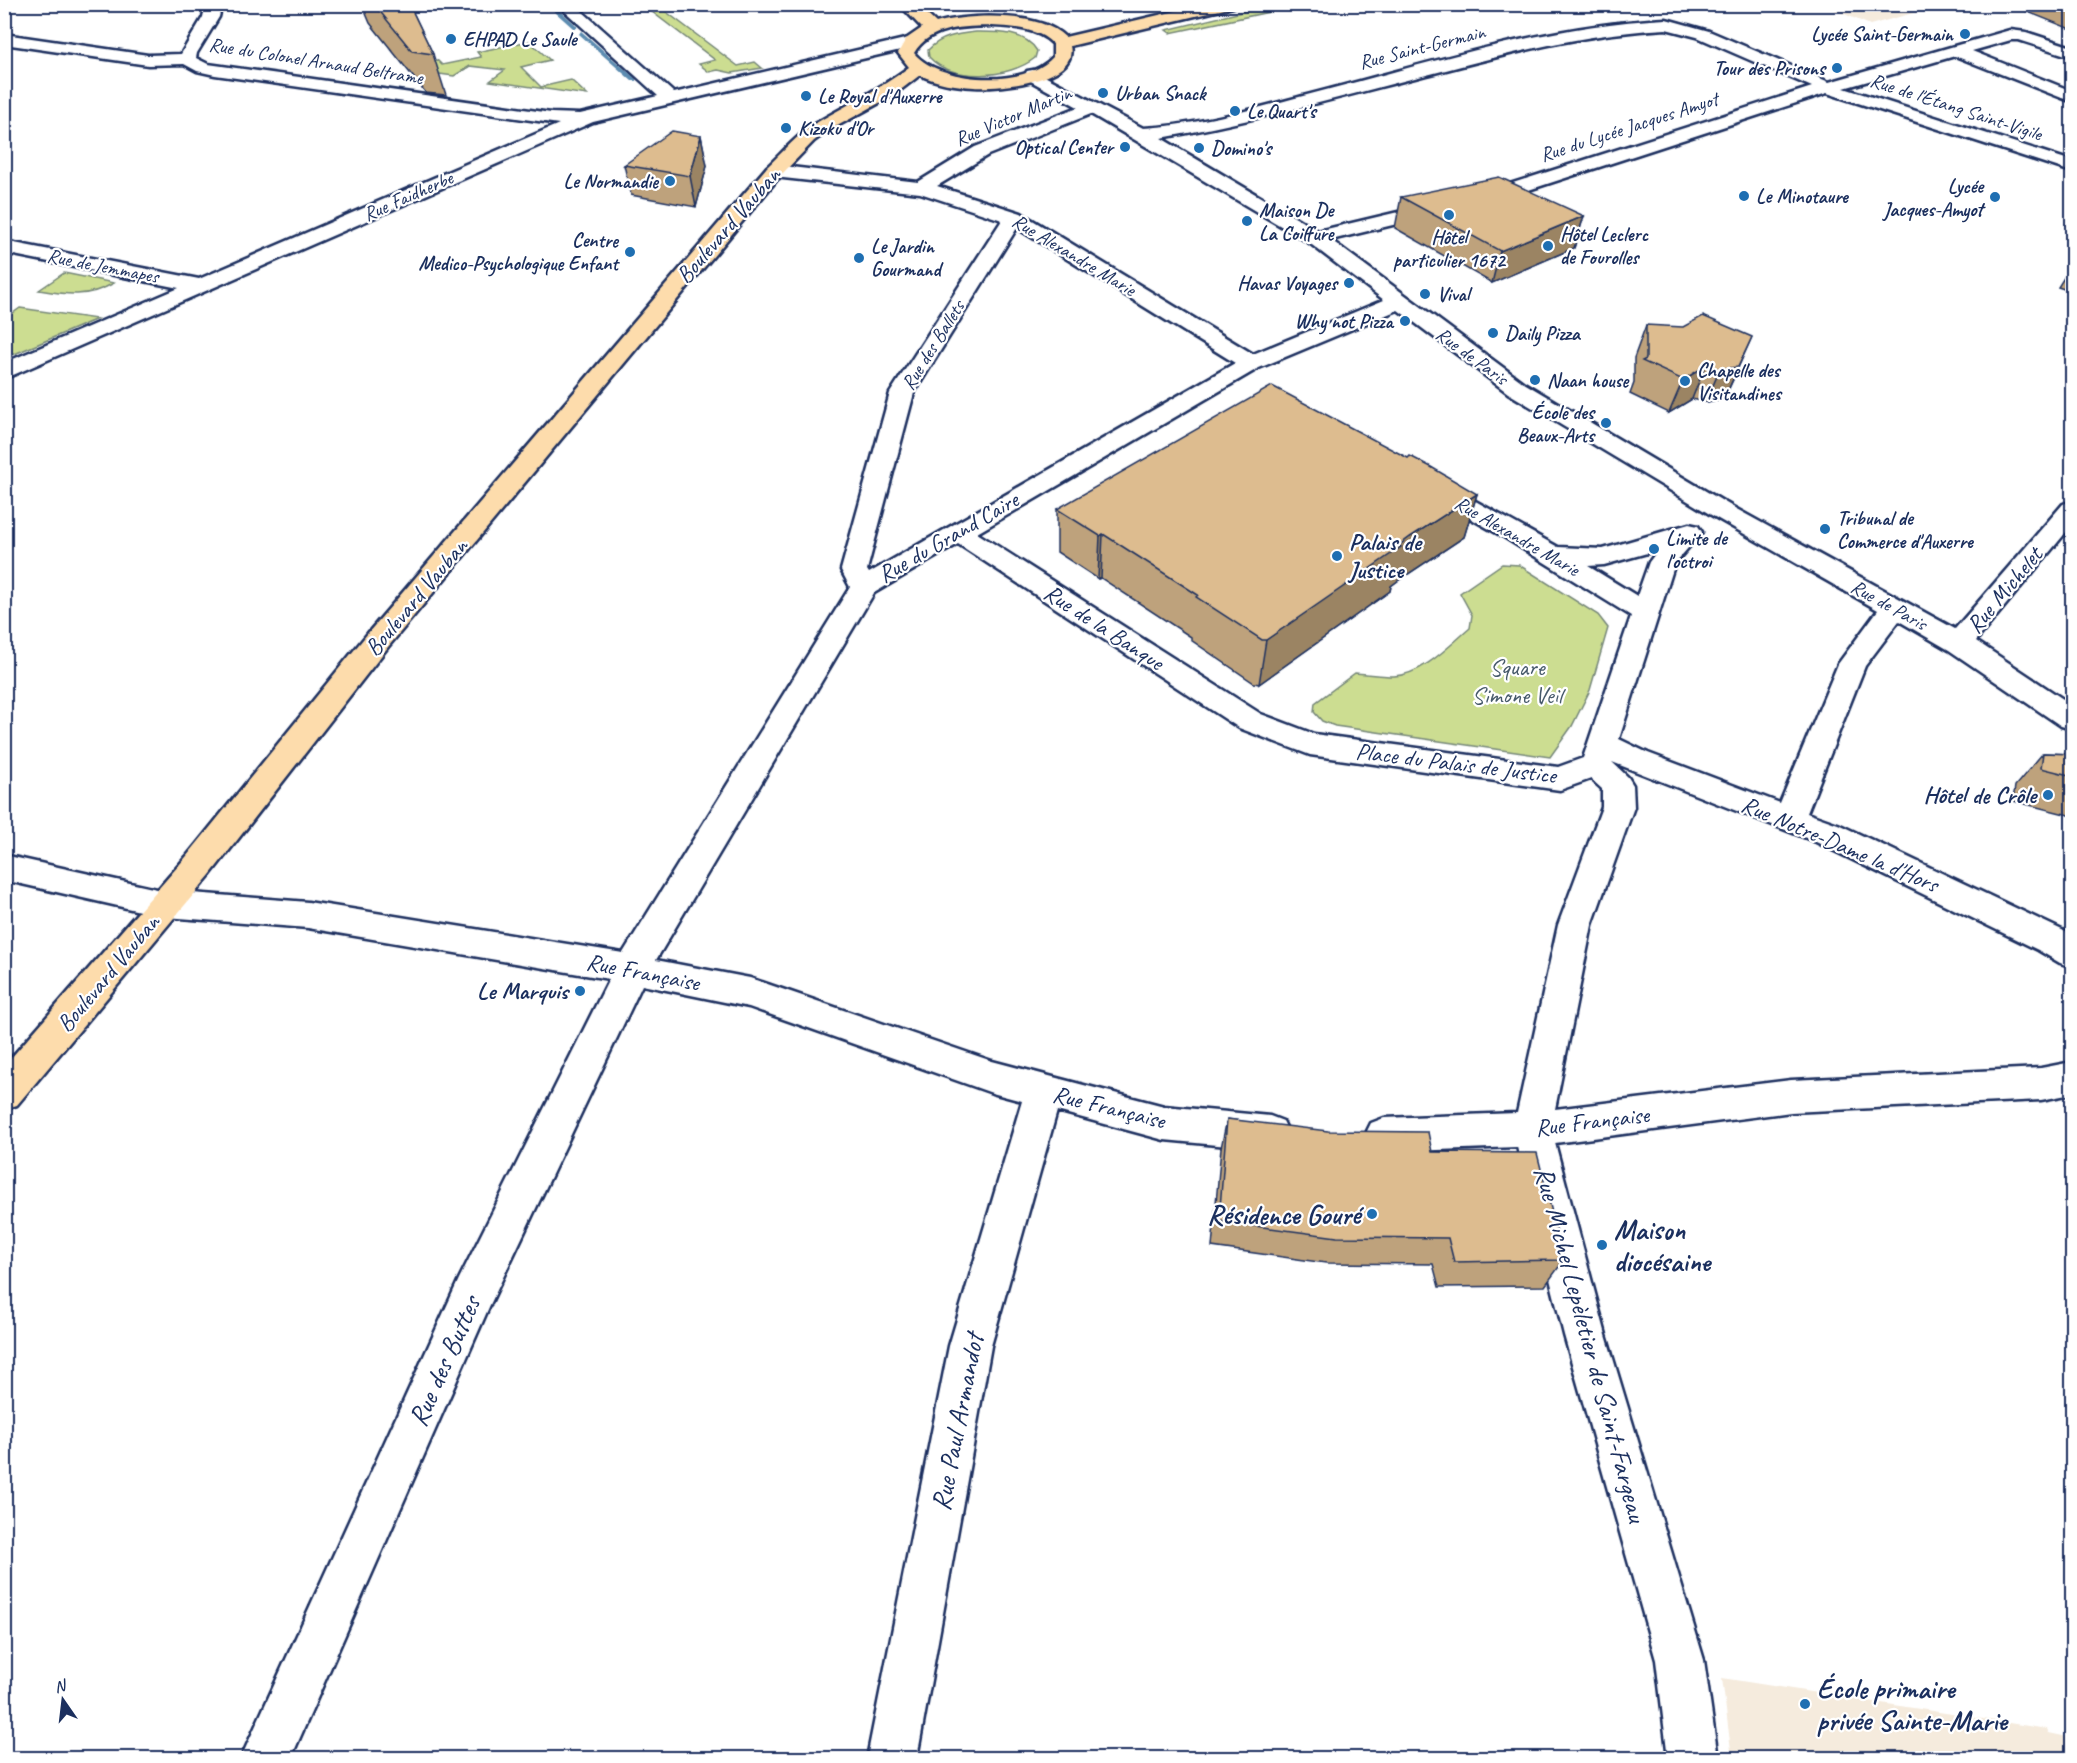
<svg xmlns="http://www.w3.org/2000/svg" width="2077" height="1763" viewBox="0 0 2077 1763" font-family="Caveat,sans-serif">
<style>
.built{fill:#f5ebdd}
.green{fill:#ccdd91;stroke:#748678;stroke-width:1.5}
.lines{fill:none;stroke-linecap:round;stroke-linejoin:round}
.stream{fill:#5c8cb1;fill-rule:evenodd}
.minor-casing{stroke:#1b2f5e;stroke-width:5}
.major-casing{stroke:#1b2f5e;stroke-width:5}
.minor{fill:#fff;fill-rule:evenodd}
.major{fill:#fddcac;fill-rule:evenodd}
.wall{fill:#bea27b;stroke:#1b2f5e;stroke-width:1.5}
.shaded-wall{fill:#9b8464;stroke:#1b2f5e;stroke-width:1.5}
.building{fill:#ddbc8f;stroke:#1b2f5e;stroke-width:1.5}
.poi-dot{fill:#1f6fb2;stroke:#fff;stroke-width:2}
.labels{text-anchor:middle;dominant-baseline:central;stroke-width:4.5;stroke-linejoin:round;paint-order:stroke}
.far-poi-label{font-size:20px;font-weight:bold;fill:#1b2f5e;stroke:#fff;text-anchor:start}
.far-street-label{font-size:20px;fill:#1b2f5e;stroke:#fff}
.street-label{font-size:24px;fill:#1b2f5e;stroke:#fff}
.poi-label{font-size:24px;font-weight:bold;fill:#1b2f5e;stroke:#fff;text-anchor:end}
.park-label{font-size:24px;fill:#475a6b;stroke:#fff}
.near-poi-label{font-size:28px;font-weight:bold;fill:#1b2f5e;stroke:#fff;text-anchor:start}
.near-street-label{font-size:28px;fill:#1b2f5e;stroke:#fff}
</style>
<rect width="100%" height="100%" fill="#fff"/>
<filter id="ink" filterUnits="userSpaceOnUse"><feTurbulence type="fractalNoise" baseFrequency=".0167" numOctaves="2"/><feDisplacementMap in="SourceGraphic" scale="12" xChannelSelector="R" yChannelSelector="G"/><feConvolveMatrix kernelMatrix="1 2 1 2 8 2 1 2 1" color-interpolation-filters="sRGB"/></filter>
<g filter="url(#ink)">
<!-- built -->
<path class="built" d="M1928,4l7,3 -65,18 -47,-20z
M1722,1678l325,51 2,4 23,5v20h-340z"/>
<!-- green -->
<path class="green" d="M1275,4l27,1 -132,28 -4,-3z
M643,5h14l81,61 17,-4 7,6 -30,5 -14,-3 -9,2 -10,-8 16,-4z
M976,32c20,0 49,-1 61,19l-2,7c-25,20 -83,25 -106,-1l-1,-7c13,-14 30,-16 48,-18z
M529,41l21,19 -29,7 20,20 30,-7 16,15 -97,-14 15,-11 -35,-4 -16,10 -44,-6 -4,-4 31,-6 5,5 39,-8 -4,-5z
M64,273l50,10c-26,15 -47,12 -75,7z
M20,308l77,11 -92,39v-39z
M1502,564l17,1 79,50 10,13 -18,62 -18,36 -22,31 -215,-31 -13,-5 -8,-9 1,-9 40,-30c13,1 26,3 39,3 28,-1 55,-30 76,-48l2,-13 -12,-22z"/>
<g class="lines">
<!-- stream -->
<path class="stream" d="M546,4h7l24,22v2h-4z
M581,31l55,48v2h-4l-53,-47z"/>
<!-- minor casing -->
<g class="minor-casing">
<path id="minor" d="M206,4h16l-3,13 -22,36 -1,5 12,6 343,49 29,1 78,-18 -101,-92h17l100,89 235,-55 8,5 -8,5 -316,74 -589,257v-16l175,-75 -175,-35v-12l195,38 360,-155 -344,-49 -18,-4 -13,-7 -36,1 -144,-21v-10l144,21 33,-1 22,-37z
M1666,19l43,12 120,51 181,-52 16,2 46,15v10l-53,-17h-8l-39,11 100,40v11l-117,-46 -111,32 228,73v11l-245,-79 -323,105 -173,42 193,143 207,123 224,123 108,-125 9,-3v24l-96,116 96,64v24l-11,-3 -112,-76 -50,-29 -34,45 -58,147 31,11 224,106 10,6v31l-12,-4 -22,-13 -222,-108 -204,-80 16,15 5,8 1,22 -42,118 -37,184 236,-29 250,-12 31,-6v32l-31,6 -250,12 -236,31 51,192 98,325 14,98h-50l-12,-98 -92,-325 -47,-188 -133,5 -13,-5 -6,-12 6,-12 13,-5 133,-5 41,-188 44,-118v-18l-11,-10 -31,11 -250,-35 -71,-27 -281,-184 -84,49 -218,367 94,18 242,83 172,45 106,10 13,5 6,12 -6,12 -13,5 -106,-10 -107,-29 -66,235 -74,412h-50l82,-412 73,-245 -30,-8 -243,-86 -107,-22 -153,322 -198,451h-50l218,-479 150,-300 -301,-51 -142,-11 -162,-37v-25l162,36 142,11 315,51 227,-366 -9,-17 49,-177 112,-173 -82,-27 -146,-16 -7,-2 -2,-4 2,-4 7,-2 144,17 57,-35 103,-40 -51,-28 -2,-4 2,-4 6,-1 110,58c50,-2 110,-19 160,-32 119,-30 239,-71 363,-77zM1666,29l31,8 115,50 -321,103 -173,41 -157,-93c96,-17 190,-44 285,-68 73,-19 144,-37 220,-41zM1091,114l217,128 76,58 -131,54 -232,-141 -84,-27 51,-31zM1017,228l218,135 -366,210 -2,-3 47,-177zM1398,310l110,83 205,123 165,94 -40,54 -58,139 -132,-50 -29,-14 56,-176 27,-31 -4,-6 -9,-2 -86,25 -45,-2 -115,-64 -9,-3 -9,3 -4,5 4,5 77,43 129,80 -48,142 -25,9 -244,-33 -53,-20 -284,-181 282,-165zM1658,550l-9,12 -12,34 -49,-30 16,-1z"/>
</g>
<!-- major casing -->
<g class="major-casing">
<path id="major" d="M899,4h17l20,19c33,-9 103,-12 129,14l141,-33h29l-2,3 -163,39c9,36 -74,43 -96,41 -18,-1 -38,-4 -54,-12l-26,20 -66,36 -14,10 -33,34 -393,472 -178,228 -193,230 -13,4v-43l182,-209 182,-224 399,-466c16,-15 31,-33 49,-44 32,-19 63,-33 93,-56l-11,-14 8,-14 16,-11zM992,26c20,1 46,2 61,18v13c-27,31 -113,27 -139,-4 16,-27 50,-26 78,-27z"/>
</g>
<!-- minor -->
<use href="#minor" class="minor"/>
<!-- major -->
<use href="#major" class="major"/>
</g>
<!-- wall -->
<path class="wall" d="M362,4h47l24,50 13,41 -20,-2 -56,-70z
M2008,4h65v26z
M701,136l6,30 -11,41 -65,-12 -7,-30z
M1401,197l183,19 -10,32 -82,35 -97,-55z
M2073,263v29l-15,-5z
M1646,325l92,44 -14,30 -18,3 -14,-3 -23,14 -39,-19 4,-11v-25z
M1477,494l-13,43 -65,43 -8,6 -1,5 -131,93 -5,-1 -63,-43v-3l-90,-59 -3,1 -41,-27v-43z
M2043,753l30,1v62l-60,-15 2,-15z
M1227,1119l205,33 132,108 -19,26 -106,1 -6,-23 -107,-1 -114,-16 9,-99z"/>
<!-- shaded-wall -->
<path class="shaded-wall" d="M701,136l6,30 -11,41 -6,-31z
M1584,216l-10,32 -82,35 8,-32z
M1752,337l-28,62 -18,3 14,-33z
M1705,366l-13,33 -23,14 14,-33z
M1477,494l-13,43 -65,43 -8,6 -1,5 -131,93 7,-44 144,-103z
M1103,534l-2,44 -3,1 2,-43z"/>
<!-- building -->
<path class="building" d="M374,4h35l24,50 -21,-3z
M672,131l29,5 -11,40 -66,-11z
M1499,177l85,39 -84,35 -99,-54z
M1703,316l49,21 -14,30 -18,2 -15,-3 -22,14 -41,-19 4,-2v-34l37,2z
M1272,386l136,72 2,-2 21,11 46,27 -67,43 -12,9 3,1 -135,93h-4l-66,-43 2,-2 -95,-61 -3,2 -43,-27z
M2043,753l30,1v22l-32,-8z
M1227,1119l101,12 100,1 4,20 105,1 27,107 -110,2 -6,-24 -111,-1 -118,-16z"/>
</g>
<!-- markers -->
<g class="poi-dot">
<circle cx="1965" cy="34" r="6"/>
<circle cx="451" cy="39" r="6"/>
<circle cx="1837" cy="68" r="6"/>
<circle cx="1103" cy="93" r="6"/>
<circle cx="806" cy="96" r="6"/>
<circle cx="1235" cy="111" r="6"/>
<circle cx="786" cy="128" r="6"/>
<circle cx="1125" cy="147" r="6"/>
<circle cx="1199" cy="148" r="6"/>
<circle cx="670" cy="181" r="6"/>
<circle cx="1744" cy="196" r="6"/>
<circle cx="1995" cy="197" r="6"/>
<circle cx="1449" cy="215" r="6"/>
<circle cx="1247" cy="221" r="6"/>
<circle cx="1548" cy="246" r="6"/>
<circle cx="630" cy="252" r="6"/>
<circle cx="859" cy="258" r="6"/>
<circle cx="1349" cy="283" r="6"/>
<circle cx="1425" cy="294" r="6"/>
<circle cx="1405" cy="321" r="6"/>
<circle cx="1493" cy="333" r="6"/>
<circle cx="1535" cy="380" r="6"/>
<circle cx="1685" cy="381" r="6"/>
<circle cx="1606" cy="423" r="6"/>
<circle cx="1825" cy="529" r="6"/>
<circle cx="1654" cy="549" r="6"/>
<circle cx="1337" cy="556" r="6"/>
<circle cx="2048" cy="795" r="6"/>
<circle cx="580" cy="991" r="6"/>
<circle cx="1372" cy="1214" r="6"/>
<circle cx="1602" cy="1245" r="6"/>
<circle cx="1805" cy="1704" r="6"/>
</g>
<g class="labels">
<!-- far-poi labels -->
<g class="far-poi-label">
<text x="1953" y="34" text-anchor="end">Lycée Saint-Germain</text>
<text x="463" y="39">EHPAD Le Saule</text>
<text x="1825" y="68" text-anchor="end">Tour des Prisons</text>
<text x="1115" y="93">Urban Snack</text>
<text x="818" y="96">Le Royal d'Auxerre</text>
<text x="1247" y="111">Le Quart's</text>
<text x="798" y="128">Kizoku d'Or</text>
<text x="1113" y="147" text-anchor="end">Optical Center</text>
<text x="1211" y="148">Domino's</text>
<text x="658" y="181" text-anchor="end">Le Normandie</text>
<text x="1983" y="186" text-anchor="end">Lycée<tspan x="1983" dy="23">Jacques-Amyot</tspan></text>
<text x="1756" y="196">Le Minotaure</text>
<text x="1259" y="210">Maison De<tspan x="1259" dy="23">La Coiffure</tspan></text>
<text x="1560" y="234">Hôtel Leclerc<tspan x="1560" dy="23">de Fourolles</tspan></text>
<text x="1449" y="237" text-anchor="middle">Hôtel<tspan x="1449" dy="23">particulier 1672</tspan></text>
<text x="618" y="240" text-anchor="end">Centre<tspan x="618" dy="23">Medico-Psychologique Enfant</tspan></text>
<text x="871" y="246">Le Jardin<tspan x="871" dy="23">Gourmand</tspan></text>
<text x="1337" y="283" text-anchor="end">Havas Voyages</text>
<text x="1437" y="294">Vival</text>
<text x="1393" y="321" text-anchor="end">Why not Pizza</text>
<text x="1505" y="333">Daily Pizza</text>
<text x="1697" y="370">Chapelle des<tspan x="1697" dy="23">Visitandines</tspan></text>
<text x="1547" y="380">Naan house</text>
<text x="1594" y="412" text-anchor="end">École des<tspan x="1594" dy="23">Beaux-Arts</tspan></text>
<text x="1837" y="518">Tribunal de<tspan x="1837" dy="23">Commerce d'Auxerre</tspan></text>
<text x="1666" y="538">Limite de<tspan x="1666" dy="23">l'octroi</tspan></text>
</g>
<!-- far-street labels -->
<g class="far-street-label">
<text transform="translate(1422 47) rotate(-14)">Rue Saint-Germain</text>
<text transform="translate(316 61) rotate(9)">Rue du Colonel Arnaud Beltrame</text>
<text transform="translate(1956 107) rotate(18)">Rue de l'Étang Saint-Vigile</text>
<text transform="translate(1013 116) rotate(-23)">Rue Victor Martin</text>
<text transform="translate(1629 127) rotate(-18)">Rue du Lycée Jacques Amyot</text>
<text transform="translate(408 196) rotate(-24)">Rue Faidherbe</text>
<text transform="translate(1074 255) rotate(31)">Rue Alexandre Marie</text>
<text transform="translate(103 266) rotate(11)">Rue de Jemmapes</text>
<text transform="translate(933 345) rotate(-58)">Rue des Ballets</text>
<text transform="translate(1472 356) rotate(36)">Rue de Paris</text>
<text transform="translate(1517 536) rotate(30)">Rue Alexandre Marie</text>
<text transform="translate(1889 605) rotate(29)">Rue de Paris</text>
</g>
<!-- street labels -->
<g class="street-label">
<text transform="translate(728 225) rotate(-49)">Boulevard Vauban</text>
<text transform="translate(948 537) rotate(-30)">Rue du Grand Caire</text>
<text transform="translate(2004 590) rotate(-50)">Rue Michelet</text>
<text transform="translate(416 597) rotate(-50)">Boulevard Vauban</text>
<text transform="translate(1104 627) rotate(33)">Rue de la Banque</text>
<text transform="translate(1456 763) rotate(7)">Place du Palais de Justice</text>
<text transform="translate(1840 844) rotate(23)">Rue Notre-Dame la d'Hors</text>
<text transform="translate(643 972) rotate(11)">Rue Française</text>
<text transform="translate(108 973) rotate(-50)">Boulevard Vauban</text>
<text transform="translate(1109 1107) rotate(14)">Rue Française</text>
<text transform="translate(1592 1121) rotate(-7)">Rue Française</text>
</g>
<!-- poi labels -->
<g class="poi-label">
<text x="1349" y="542" text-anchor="start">Palais de<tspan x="1349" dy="28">Justice</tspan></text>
<text x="2036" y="795">Hôtel de Crôle</text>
<text x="568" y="991">Le Marquis</text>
</g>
<!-- park labels -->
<g class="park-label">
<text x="1517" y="667">Square<tspan x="1517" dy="28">Simone Veil</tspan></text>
</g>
<!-- near-poi labels -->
<g class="near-poi-label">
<text x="1360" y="1214" text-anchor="end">Résidence Gouré</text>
<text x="1614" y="1229">Maison<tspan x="1614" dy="32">diocésaine</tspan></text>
<text x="1817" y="1688">École primaire<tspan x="1817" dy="32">privée Sainte-Marie</tspan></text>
</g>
<!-- near-street labels -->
<g class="near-street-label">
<text transform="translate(1591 1344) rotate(75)">Rue Michel Lepèletier de Saint-Fargeau</text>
<text transform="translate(444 1361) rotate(-66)">Rue des Buttes</text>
<text transform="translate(957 1422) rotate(-79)">Rue Paul Armandot</text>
</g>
</g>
<!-- margin -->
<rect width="2077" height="1763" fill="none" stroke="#fff" stroke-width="24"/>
<rect x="12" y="12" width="2053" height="1739" fill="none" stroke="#1b2f5e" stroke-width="2" filter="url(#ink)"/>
<!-- north arrow -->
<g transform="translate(63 1700) rotate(346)" stroke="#ffffff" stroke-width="4.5" paint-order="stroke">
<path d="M0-4.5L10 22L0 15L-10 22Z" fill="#1b2f5e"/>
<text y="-9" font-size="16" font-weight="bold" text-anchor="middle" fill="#1b2f5e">N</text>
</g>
</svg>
